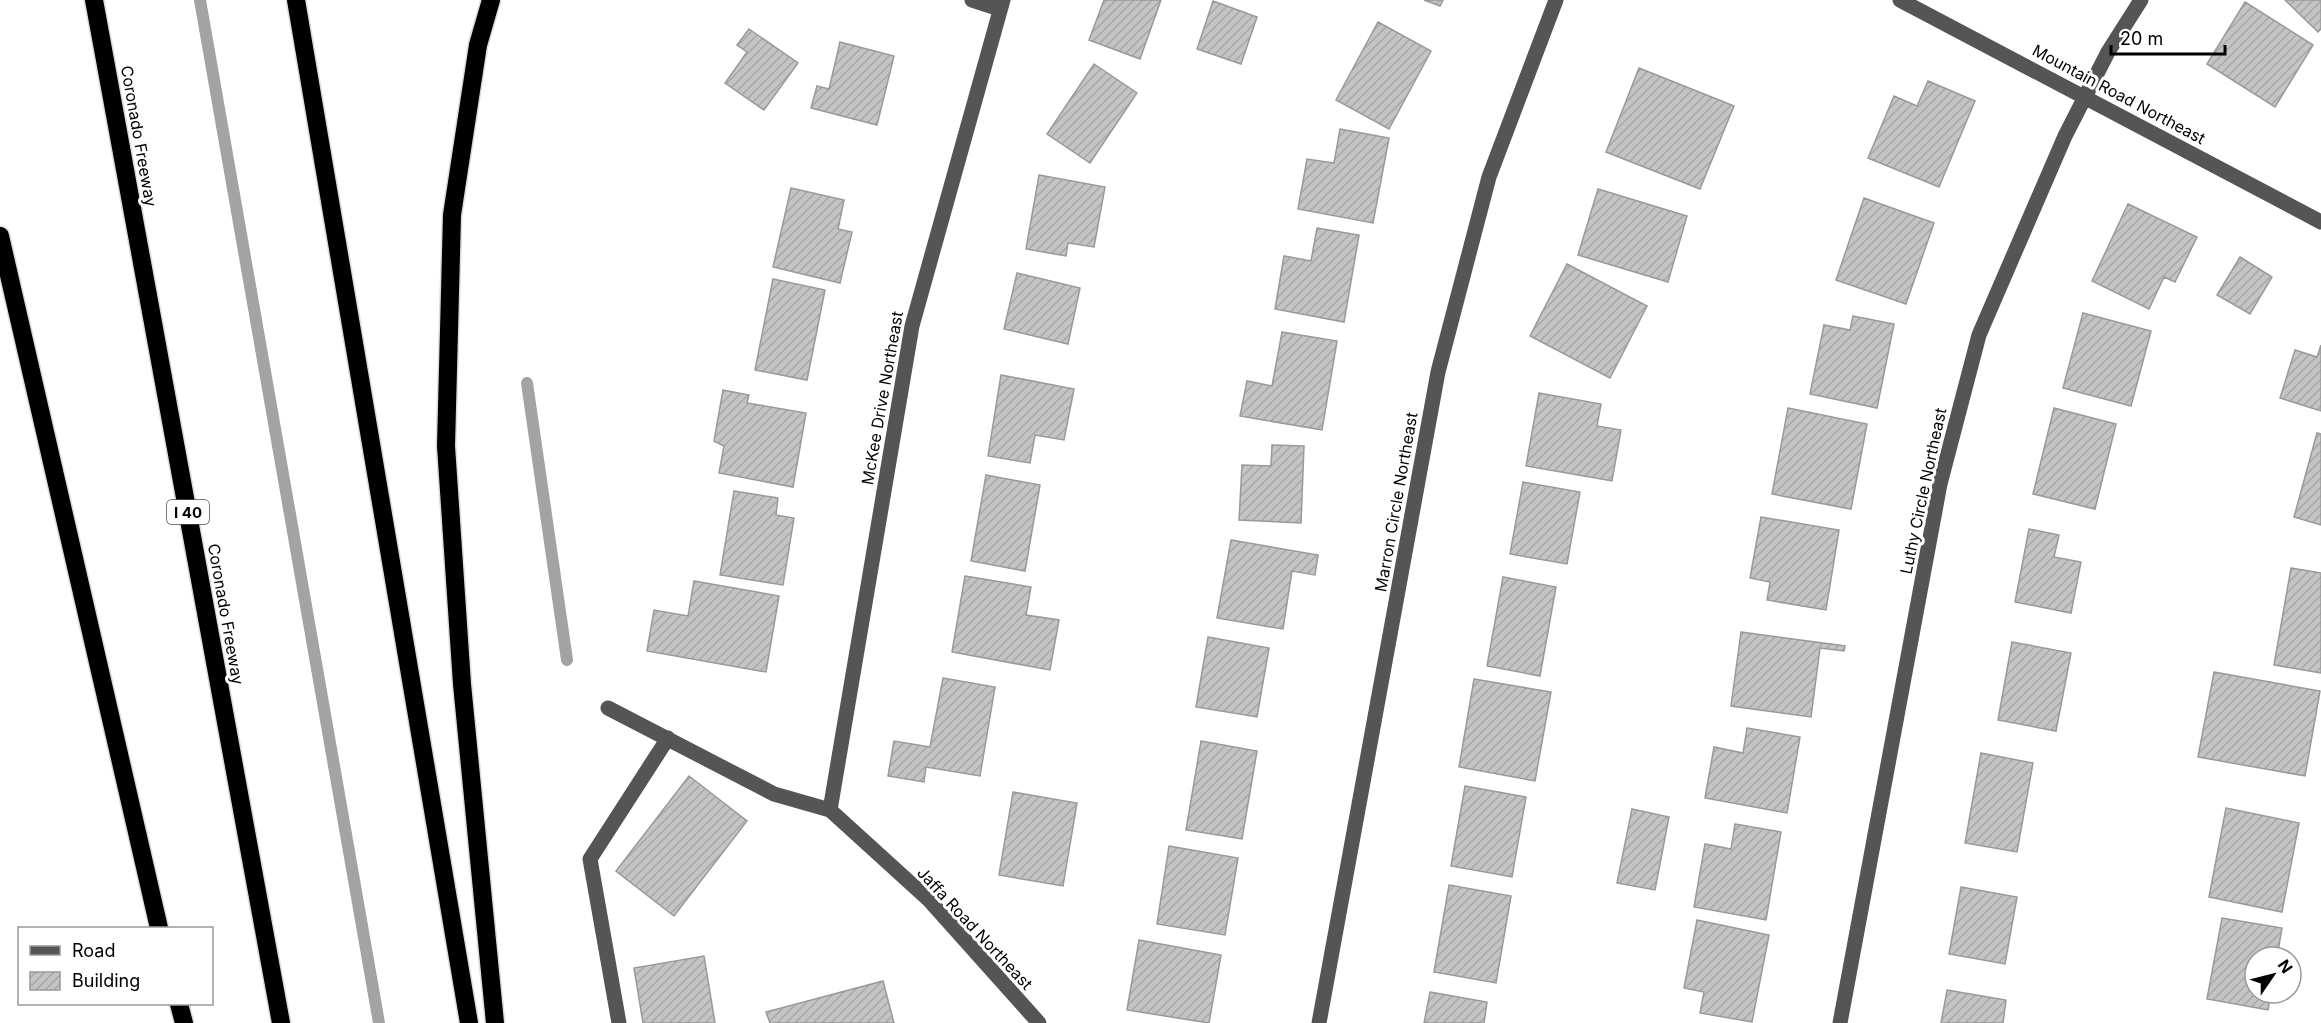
<svg xmlns="http://www.w3.org/2000/svg" width="2321" height="1023" viewBox="0 0 2321 1023" font-family="Inter,sans-serif">
<style>
.lines{fill:none;stroke-linecap:round;stroke-linejoin:round}
.stream{stroke:#a3a3a3;stroke-width:12}
.building{fill:url(#building-hatch);stroke:#999;stroke-width:1.5}
.highway-casing{stroke:#dbdbdb;stroke-width:21}
.minor{stroke:#555;stroke-width:15}
.highway{stroke:#000;stroke-width:18}
.labels{text-anchor:middle;dominant-baseline:central;stroke-width:6;stroke-linejoin:round;paint-order:stroke}
.shield{fill:#fff;stroke:#4c4c4c;stroke-width:1.5}
.shield-label{font-size:15px;font-weight:bold;fill:#000}
.street-label{font-size:16px;fill:#000;stroke:#fff}
</style>
<defs>
<pattern id="building-hatch" width="6" height="6" patternUnits="userSpaceOnUse" patternTransform="scale(1.5)"><rect width="6" height="6" fill="#c4c4c4"/><path d="M-1 1l2-2M0 6l6-6M5 7l2-2" fill="none" stroke="#a7a7a7"/></pattern>
</defs>
<rect width="100%" height="100%" fill="#fff"/>
<g class="lines">
<!-- stream -->
<path class="stream" d="M200,0l179,1023
M527,383l40,277"/>
</g>
<!-- building -->
<path class="building" d="M1104,0h57l-21,59 -51,-19z
M1424,0h19l-3,6z
M2285,0h36v29l-3,3z
M1213,1l44,16 -16,47 -44,-15z
M2245,2l68,43 -38,62 -68,-43z
M1378,22l53,29 -42,78 -53,-29z
M749,29l49,34 -34,47 -39,-27 22,-31 -10,-7z
M840,42l54,14 -17,69 -66,-17 6,-22 12,3z
M1094,64l43,29 -47,70 -43,-29z
M1639,68l95,38 -34,83 -94,-37z
M1928,81l47,20 -36,86 -71,-29 26,-62 23,10z
M1340,129l49,9 -16,85 -75,-14 9,-50 27,4z
M1039,175l66,12 -11,60 -26,-4 -2,13 -40,-7z
M791,188l53,12 -6,29 14,3 -12,51 -67,-16z
M1598,189l89,27 -19,66 -90,-27z
M1864,198l70,25 -28,81 -70,-24z
M2128,204l69,33 -22,45 -11,-5 -15,32 -57,-28z
M1317,228l42,7 -15,87 -69,-13 9,-53 27,5z
M2240,257l32,20 -22,37 -33,-19z
M1567,264l80,42 -37,72 -80,-42z
M1017,273l63,15 -12,56 -64,-15z
M773,279l52,11 -18,90 -52,-10z
M2083,313l68,18 -20,75 -68,-18z
M1853,316l41,8 -17,84 -67,-14 14,-69 26,5z
M1282,332l55,9 -15,89 -82,-14 7,-35 25,5z
M2321,345v66l-41,-13 15,-48 22,7z
M1001,375l73,14 -10,51 -29,-5 -5,28 -42,-7z
M723,390l26,5 -2,8 59,10 -13,74 -74,-14 5,-27 -10,-5z
M1539,393l62,11 -4,22 24,4 -9,51 -86,-15z
M1788,408l79,16 -16,85 -79,-15z
M2054,408l62,16 -21,85 -62,-15z
M2317,433l4,1v91l-27,-8z
M1272,445l32,1 -3,77 -62,-3 3,-55 29,1z
M986,475l54,10 -15,86 -54,-10z
M1523,482l57,10 -13,72 -57,-10z
M734,491l44,7 -2,17 18,3 -11,67 -63,-10z
M1761,517l78,13 -13,80 -59,-10 3,-18 -20,-4z
M2029,529l30,6 -5,22 27,5 -10,51 -56,-11z
M1231,540l87,15 -3,20 -23,-4 -9,58 -66,-11z
M2291,568l30,5v100l-47,-8z
M965,576l66,11 -5,28 33,5 -9,50 -98,-18z
M1503,577l53,10 -16,89 -53,-10z
M694,581l85,15 -13,76 -119,-21 7,-41 34,6z
M1741,632l104,14 -1,5 -24,-3 -9,69 -80,-11z
M1208,637l61,11 -12,69 -61,-10z
M2012,642l59,11 -15,78 -58,-11z
M2214,672l106,19 -15,85 -107,-19z
M943,678l52,9 -15,89 -54,-9 -2,15 -36,-6 6,-35 36,6z
M1474,679l77,13 -16,89 -76,-14z
M1747,728l53,9 -13,76 -82,-15 9,-51 29,6z
M1201,741l56,10 -15,88 -56,-9z
M1981,753l52,10 -16,89 -52,-9z
M689,776l58,45 -73,95 -58,-45z
M1465,786l61,11 -14,80 -61,-11z
M1013,792l64,11 -14,83 -64,-11z
M2226,808l73,15 -17,89 -73,-15z
M1632,809l37,8 -14,73 -38,-7z
M1735,824l46,8 -15,88 -72,-13 11,-63 26,5z
M1169,846l69,12 -13,77 -68,-11z
M1449,885l62,11 -15,87 -62,-11z
M1961,887l56,10 -12,67 -56,-10z
M2222,918l60,10 -5,29h-22v36h16l-3,17 -61,-11z
M1697,920l72,15 -17,87 -52,-9 4,-21 -20,-4z
M1139,940l82,15 -12,68 -82,-13z
M704,956l11,67h-72l-9,-55z
M883,981l11,42h-124l-4,-11z
M1947,990l59,10 -3,23h-62z
M1430,992l57,10 -3,21h-60z"/>
<g class="lines">
<!-- highway casing -->
<g class="highway-casing">
<path id="highway" d="M94,0l187,1023
M296,0l173,1023
M491,0l-13,45 -26,170 -6,231 16,238 33,339
M0,236l159,692
M179,1004l5,19"/>
</g>
<!-- minor -->
<path class="minor" d="M972,0l28,9
M1900,0l421,222
M608,708l166,86 56,16 99,90 110,123
M830,810l82,-484 91,-326
M619,1023l-29,-164 78,-121
M1319,1023l119,-651 51,-195 67,-177
M1840,1023l100,-539 39,-149 86,-199 43,-84 33,-52"/>
<!-- highway -->
<use href="#highway" class="highway"/>
</g>
<g class="labels">
<!-- shield labels -->
<rect class="shield" x="167" y="500" width="42" height="24" rx="4.5"/>
<g class="shield-label">
<text x="188" y="512">I 40</text>
</g>
<!-- street labels -->
<g class="street-label">
<text transform="translate(2119 94) rotate(28)">Mountain Road Northeast</text>
<text transform="translate(139 136) rotate(80)">Coronado Freeway</text>
<text transform="translate(882 398) rotate(-80)">McKee Drive Northeast</text>
<text transform="translate(1923 491) rotate(-78)">Luthy Circle Northeast</text>
<text transform="translate(1396 502) rotate(-80)">Marron Circle Northeast</text>
<text transform="translate(226 614) rotate(80)">Coronado Freeway</text>
<text transform="translate(975 928) rotate(47)">Jaffa Road Northeast</text>
</g>
</g>
<!-- legend -->
<rect x="18" y="927" width="195" height="78" fill="#ffffff" stroke="#999999" stroke-width="1.5"/>
<rect x="30" y="946" width="30" height="9" fill="#555555" stroke="#999999" stroke-width="1.5"/>
<text x="72" y="957" font-size="18" fill="#000000">Road</text>
<rect x="30" y="972" width="30" height="18" fill="url(#building-hatch)" stroke="#999999" stroke-width="1.5"/>
<text x="72" y="987" font-size="18" fill="#000000">Building</text>
<!-- north arrow -->
<g transform="translate(2273 975) rotate(55)"><circle r="28" fill="#ffffff" stroke="#999999" stroke-width="1.5"/>
<path d="M0-4.5L10 22L0 15L-10 22Z" fill="#000000"/>
<text y="-9" font-size="16" font-weight="bold" text-anchor="middle" fill="#000000">N</text>
</g>
<!-- scale -->
<path d="M2111 45v9h114v-9" fill="none" stroke="#000000" stroke-width="3"/>
<text x="2120" y="45" font-size="18" fill="#000000" stroke="#ffffff" stroke-width="4.5" paint-order="stroke">20 m</text>
</svg>
